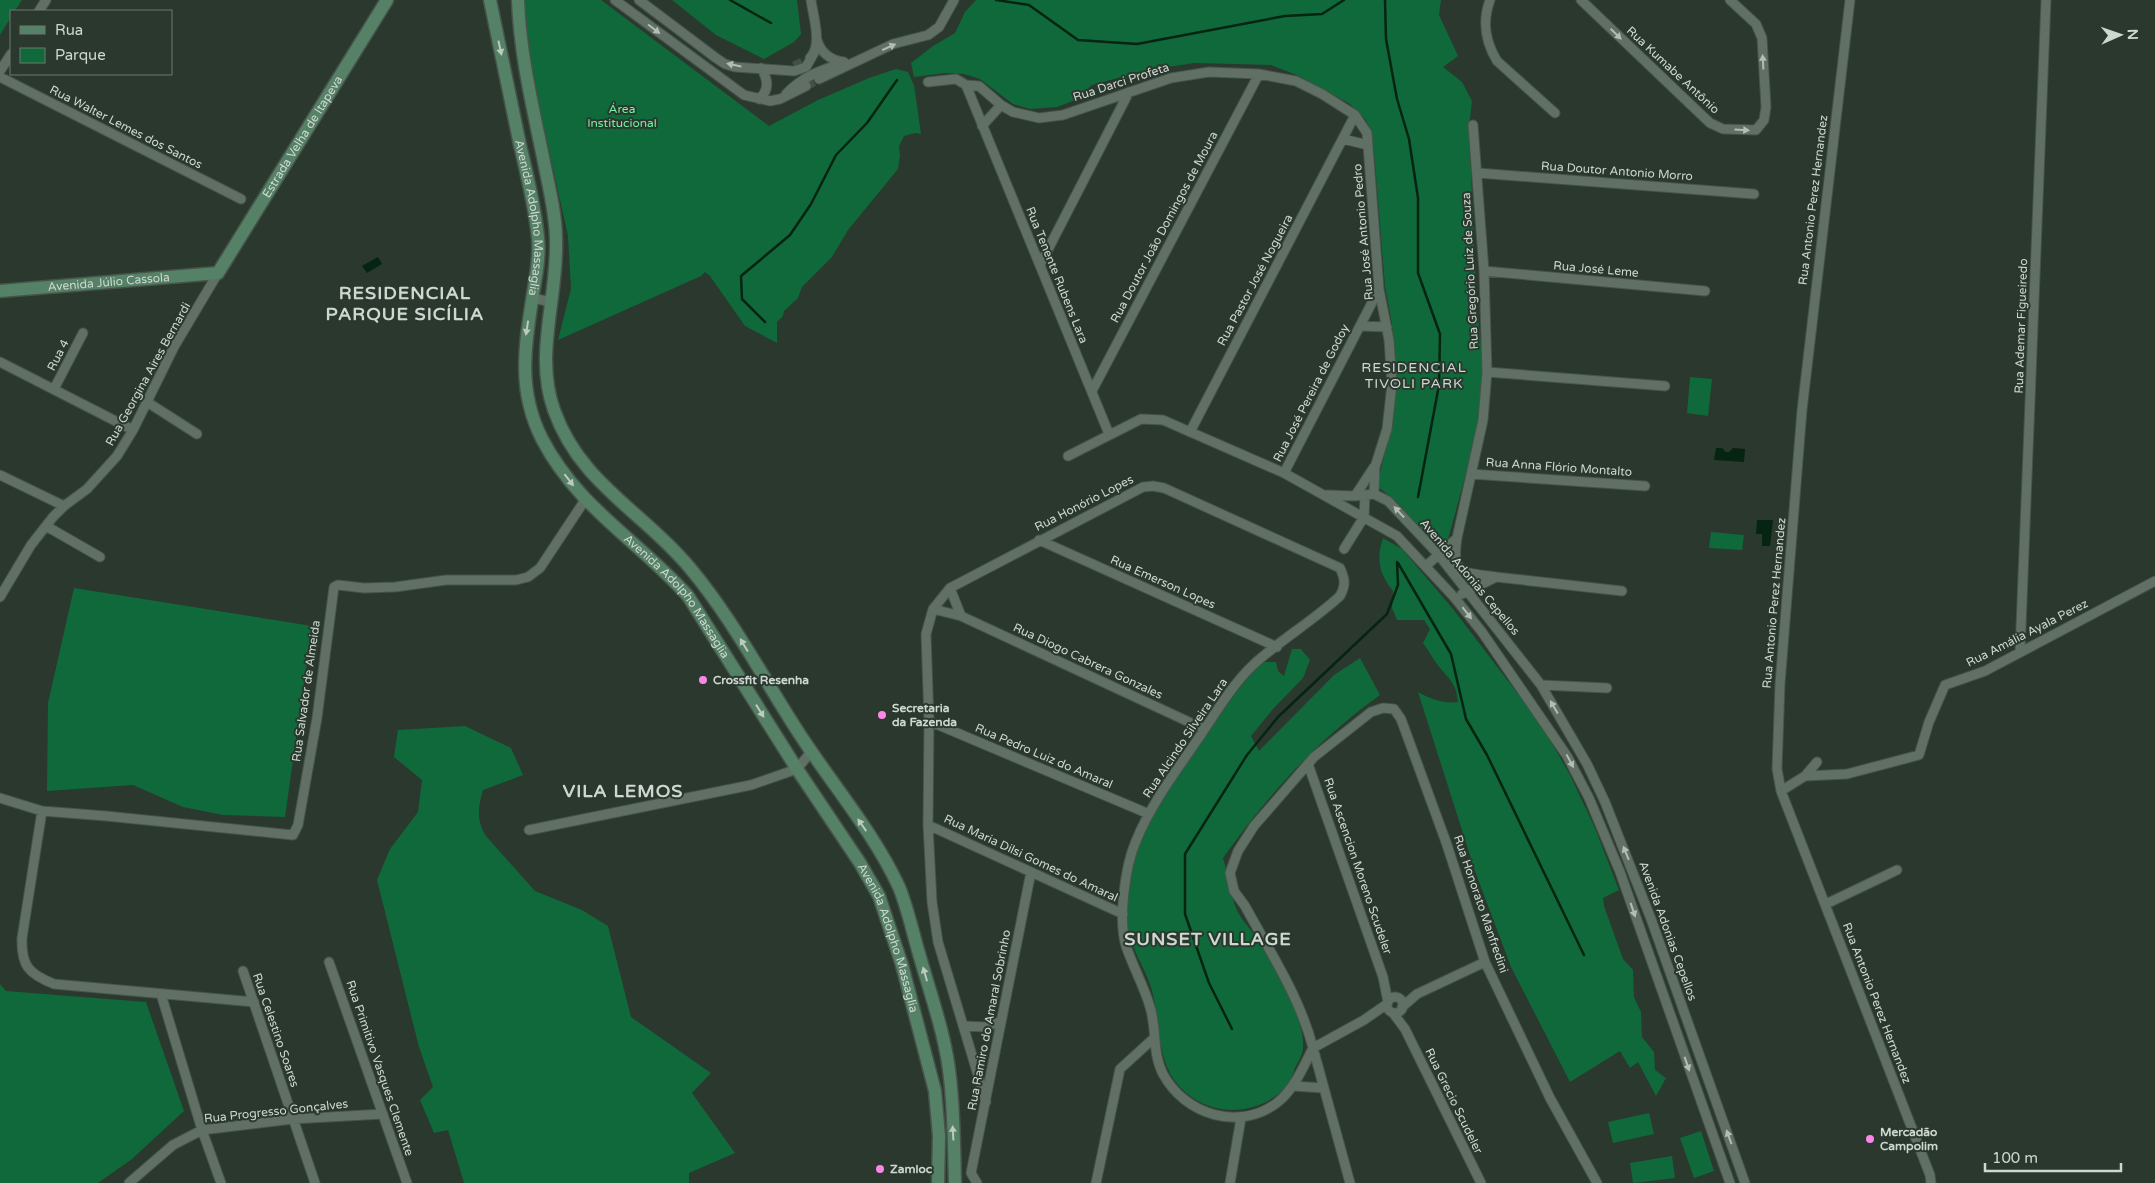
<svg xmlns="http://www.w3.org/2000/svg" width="2155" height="1183" viewBox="0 0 2155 1183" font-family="'Varela Round',sans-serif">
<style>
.green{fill:#10693a}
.water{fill:#052412}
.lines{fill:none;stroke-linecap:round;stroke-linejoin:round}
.stream{stroke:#052412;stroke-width:2.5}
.street-tunnel{stroke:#435046;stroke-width:9;stroke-dasharray:9 4.5;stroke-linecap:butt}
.street-casing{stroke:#47534a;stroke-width:11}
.secondary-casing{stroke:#47534a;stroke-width:15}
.street{stroke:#617065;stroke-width:9}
.secondary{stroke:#558166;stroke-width:12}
.oneway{fill:#b3bdb5}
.oneway2{fill:#bccac0}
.poi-dot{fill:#fa87e6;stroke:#2a382e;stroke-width:2}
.labels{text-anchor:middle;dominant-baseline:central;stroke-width:4;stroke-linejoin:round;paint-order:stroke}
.street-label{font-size:12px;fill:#ced7d0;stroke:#2a382e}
.park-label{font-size:12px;fill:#74f1a3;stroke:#2a382e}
.poi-label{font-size:12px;font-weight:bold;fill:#ced7d0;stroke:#2a382e;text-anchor:start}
.neighbourhood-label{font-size:14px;letter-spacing:1px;fill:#ced7d0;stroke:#2a382e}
.district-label{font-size:18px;font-weight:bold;letter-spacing:1px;fill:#ced7d0;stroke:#2a382e}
</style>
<rect width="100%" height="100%" fill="#2a382e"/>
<!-- green -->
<path class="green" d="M0,0h22l-7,11h-4v6l-11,18z
M523,0h78l168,126 49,-26 51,-22 27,-9 12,3 6,13 7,49 -6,-1 -11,3 -5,10 1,9 -2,14 -50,61 -16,27 -30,30 -4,11 -14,13 -1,5 -6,6v21l-32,-17 -35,-50 -5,-4 -4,4 -143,64 13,-51 -3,-53 -39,-176z
M672,0h125l4,34 -7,8 -30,17 -48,-24z
M976,0h465l-2,15 19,41 -15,11 19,15 10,19 -3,26 8,182 6,53 -1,29 -2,30 -28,104 -4,14 -7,9 -8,-2 -36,-44 -20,-16 13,-55 6,-47 -4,-60 -7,-38 -11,-134 -3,-22 -6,-11 -15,-15 -51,-28 -28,-11 -77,-2 -51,8 -51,14 -19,16 -16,6 -27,2 -17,-5 -33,-25 -16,-5 -19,-1 -31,4 -3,-14 22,-17 22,-13 10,-21z
M1690,377l22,2 -4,37 -21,-3z
M1711,532l33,3 -2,15 -33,-2z
M1383,538l19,11 51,60 88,115 29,51 25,53 24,62 -16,8 1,8 19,53 10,11 1,27 7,15 1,25 12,15 1,18 11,8 -10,18 -18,-34 -8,6 -10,-17 -50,31 -59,-115 -35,-93 -58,-182c13,7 26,12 40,10 -2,-21 -10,-23 -21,-38 -5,-7 -9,-14 -14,-21l7,-14 -6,-9h-27l-5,-12 1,-17c-14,-17 -17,-32 -10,-53z
M74,588l238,38 -27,191 -62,-2 -40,-8 -50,-22 -86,6 1,-88z
M1292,649h9l9,11 -7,18 -30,31 -22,27 8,15 75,-76 26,-17 20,37c-63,45 -112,100 -157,163 5,16 7,34 13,50 4,10 13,19 19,28 18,30 50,77 48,112 0,6 -5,14 -8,20 -2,6 -4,14 -9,19 -29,30 -77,31 -106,0 -23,-24 -20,-61 -27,-92 -5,-25 -23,-45 -26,-71 -3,-17 6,-68 13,-84 13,-30 32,-56 50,-83 23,-34 44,-67 73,-95h13l2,9 6,5z
M465,726l46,22 12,27 -40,15c-5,17 -7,30 3,46l49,55 47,19 26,16 23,91 80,56 -19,20 43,60 -46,20v10h-225l-16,-53 -14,3 -14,-33 13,-13 -14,-40 -42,-167 13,-31 28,-37 4,-32 -28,-23 4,-27z
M0,984l6,7 140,11 38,109 -52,48 -34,24h-98z
M1649,1113l5,21 -41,9 -5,-21z
M1701,1131l13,40 -20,7 -14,-40z
M1672,1156l3,22 -42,5 -3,-20z"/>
<!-- water -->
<path class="water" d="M378,257l4,7 -15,9 -5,-7z
M1716,448h6l4,4h3l4,-4 12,1 -1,13 -30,-2z
M1757,520h16l-3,26h-8v-12h-6z"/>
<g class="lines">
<!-- stream -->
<path class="stream" d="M730,0l41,23
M996,0l33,5 49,35 59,4 148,-28 37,-2 22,-14
M1385,0l1,39 11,60 12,40 9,59v75l22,61 -1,51 -21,112
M765,322l-23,-23 -1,-23 49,-41 21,-31 25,-49 31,-32 30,-43
M1398,563l53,91 15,65 21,36 97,200
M1232,1029l-23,-46 -24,-69v-60l62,-99 31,-38 109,-103 11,-29 -1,-23"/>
<!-- street-tunnel -->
<path class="street-tunnel" d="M794,66l12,-6
M806,86l13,-7"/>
<!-- street casing -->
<g class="street-casing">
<path id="street" d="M615,0l129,95 26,6 10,-2 26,-13
M639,0l77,58 9,6 10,3 59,4 12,-4 8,-14
M1490,0c-8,22 -5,41 7,61l58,52
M1581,0l129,123 13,6 33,1 8,-10 2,-13 -4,-69 -6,-14 -26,-24
M1850,0l-48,410 -22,274 -3,85 4,22 149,384 1,8
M39,11l7,-11
M817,40c4,13 13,20 27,22
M810,58c13,-13 3,-42 1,-58
M0,71l11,-17
M0,77l241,122
M819,79l74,-35 35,-9 11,-8 15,-27
M928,82l28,-3 10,6 13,1 22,19 12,7 26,6 24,-3 108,-37 38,-6 50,2 37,7 26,13 33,21 12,18 12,156 10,51 3,44 -5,45 -12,38 -1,27
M966,85l143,349
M786,94c16,-17 36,-25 58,-31
M759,99c11,-9 9,-20 2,-31
M982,126l19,-21
M1343,139l25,6
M1478,173l276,21
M1040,265l89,-173
M1484,271l221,20
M532,298l20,4
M1360,326l27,1
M0,362l133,68
M1487,372l178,14
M54,389l29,-56
M1092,391l167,-317
M147,402l50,32
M1190,432l165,-317
M1068,456l73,-37 22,1 121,53 113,63 57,61 28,35 85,124 22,42 31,74 110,311
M1284,473l95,-184
M1471,474l174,12
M0,475l64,31
M1327,495l28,1 19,-2 14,7 50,53 103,131 46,79 18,38 46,117 94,264
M1355,496l19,-29
M46,526l54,31
M1457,538c-6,38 6,34 39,39
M1039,540l238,107
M1344,549l20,-32 1,-22
M1426,566l31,-28 26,-118 4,-48 -3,-101 -11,-146
M950,588l11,28
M1462,594l34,-17 126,14
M0,597l31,-52 22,-28 11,-11 23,-17 30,-33 16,-26 41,-83 44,-74
M933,609l28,7 243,113
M2020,652l26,-652
M1541,685l66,3
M929,721l220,93
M1308,764l75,213 5,25
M1805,776l12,-14
M1781,791l24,-15 42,-2 72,-19 10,-33 16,-37 40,-14 170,-90
M0,798l42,13 64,5 187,19 5,-10 19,-107 17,-131 4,-2 26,3 31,-1 51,-7h70l12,-3 12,-9 45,-68
M42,811l-20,127c-1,28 7,36 32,46l200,18
M928,825l195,89
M529,830l222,-45 46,-16 14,-17
M1826,904l71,-34
M329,962l78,221
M243,971l72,212
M161,994l41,136 19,53
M1387 1005a8 8 0 1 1 16 0a8 8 0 1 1-16 0Z
M1402,1007l15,-13 68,-32
M1393,1013l12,16 76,154
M964,1026l21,1 16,-6
M1293,1086l31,2
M986,1102l-48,-160 -6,-40 -4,-77 1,-104 -3,-87 7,-25 17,-21 193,-101 10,-1 11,2 176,80c5,11 6,17 0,28 -27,25 -60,44 -87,69 -22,21 -38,49 -55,74 -22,32 -47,65 -62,102 -11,25 -18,79 -10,105 7,21 18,40 24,61 7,22 2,46 13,67 22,41 77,58 115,28 17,-14 25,-35 35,-54 -13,-51 -43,-96 -68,-142l-11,-15 -4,-18 8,-22 16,-25 60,-69 57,-45 12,-4 11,1 7,10 45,123 39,120 65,136 47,85
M129,1183l44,-38 29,-15 91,-11 90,-5
M977,1183l-6,-10 60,-301
M1096,1183l24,-114 34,-31
M1230,1183l11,-65
M1350,1183l-37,-135 51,-28 23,-16"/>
</g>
<!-- secondary casing -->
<g class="secondary-casing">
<g id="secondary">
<path id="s1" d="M490,0c10,48 20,96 30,145 7,30 15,61 18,93 2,18 -2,38 -5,56 -8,51 -16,96 9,145 36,69 96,101 146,157l109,173 63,94 19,33 23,69 33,126 4,45 -1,47"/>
<path d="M518,0c2,55 15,108 26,162 5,26 12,52 12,78 2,57 -22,115 -2,170 26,74 90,102 136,158 41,49 71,106 105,159 34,54 77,102 104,160 9,22 14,47 21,70 11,39 26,80 30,121 4,34 4,70 5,105"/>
<path id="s2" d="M0,291l218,-18 169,-273"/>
</g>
</g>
<!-- street -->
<use href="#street" class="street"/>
<!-- secondary -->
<use href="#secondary" class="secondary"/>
</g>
<!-- one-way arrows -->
<defs><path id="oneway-solid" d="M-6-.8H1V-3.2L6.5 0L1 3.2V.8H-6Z" transform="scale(1.25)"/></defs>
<g class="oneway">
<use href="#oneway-solid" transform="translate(654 29) rotate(37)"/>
<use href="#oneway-solid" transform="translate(1616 34) rotate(44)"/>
<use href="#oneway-solid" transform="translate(889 47) rotate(-24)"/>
<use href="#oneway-solid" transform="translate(1763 62) rotate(-93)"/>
<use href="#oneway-solid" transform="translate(734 65) rotate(-168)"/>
<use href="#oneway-solid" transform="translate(1742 130) rotate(4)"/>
<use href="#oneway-solid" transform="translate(1399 512) rotate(-133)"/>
<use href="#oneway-solid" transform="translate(1467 613) rotate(52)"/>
<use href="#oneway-solid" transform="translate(1554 707) rotate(-120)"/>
<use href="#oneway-solid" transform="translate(1570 761) rotate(62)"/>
<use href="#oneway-solid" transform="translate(1626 853) rotate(-112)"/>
<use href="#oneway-solid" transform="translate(1633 910) rotate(71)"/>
<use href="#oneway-solid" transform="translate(1687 1064) rotate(71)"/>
<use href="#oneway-solid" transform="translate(1729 1137) rotate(-110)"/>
</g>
<g class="oneway2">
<use href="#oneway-solid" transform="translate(500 48) rotate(78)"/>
<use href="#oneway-solid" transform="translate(527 328) rotate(99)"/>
<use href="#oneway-solid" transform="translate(569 480) rotate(52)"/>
<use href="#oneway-solid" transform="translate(744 645) rotate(-121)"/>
<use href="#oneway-solid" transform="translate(760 711) rotate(58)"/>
<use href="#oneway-solid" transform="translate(862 825) rotate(-125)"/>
<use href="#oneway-solid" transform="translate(925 974) rotate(-106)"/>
<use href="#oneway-solid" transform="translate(953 1133) rotate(-93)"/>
</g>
<!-- markers -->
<g class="poi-dot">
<circle cx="703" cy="680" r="5"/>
<circle cx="882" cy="715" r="5"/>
<circle cx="1870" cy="1139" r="5"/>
<circle cx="880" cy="1169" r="5"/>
</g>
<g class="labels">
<!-- street labels -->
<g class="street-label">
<text transform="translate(1673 70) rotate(43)">Rua Kumabe Antônio</text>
<text transform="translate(1121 82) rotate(-18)">Rua Darci Profeta</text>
<text transform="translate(126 127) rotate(27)">Rua Walter Lemes dos Santos</text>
<text stroke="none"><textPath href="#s2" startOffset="379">Estrada Velha de Itapeva</textPath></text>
<text transform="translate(1617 171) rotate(4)">Rua Doutor Antonio Morro</text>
<text transform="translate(1813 200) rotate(-83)">Rua Antonio Perez Hernandez</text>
<text stroke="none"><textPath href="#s1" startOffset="222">Avenida Adolpho Massaglia</textPath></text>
<text transform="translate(1164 227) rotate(-62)">Rua Doutor João Domingos de Moura</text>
<text transform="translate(1363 232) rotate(-95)">Rua José Antonio Pedro</text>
<text transform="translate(1596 269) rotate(5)">Rua José Leme</text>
<text transform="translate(1470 271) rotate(-93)">Rua Gregório Luiz de Souza</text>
<text transform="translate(1057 275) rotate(68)">Rua Tenente Rubens Lara</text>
<text transform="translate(1255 280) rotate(-62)">Rua Pastor José Nogueira</text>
<text stroke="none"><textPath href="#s2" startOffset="109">Avenida Júlio Cassola</textPath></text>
<text transform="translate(2021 326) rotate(-88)">Rua Ademar Figueiredo</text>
<text transform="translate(58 355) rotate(-63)">Rua 4</text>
<text transform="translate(148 374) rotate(-61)">Rua Georgina Aires Bernardi</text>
<text transform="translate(1311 393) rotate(-63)">Rua José Pereira de Godoy</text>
<text transform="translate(1559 467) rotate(4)">Rua Anna Flório Montalto</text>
<text transform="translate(1084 503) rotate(-27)">Rua Honório Lopes</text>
<text transform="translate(1470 577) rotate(50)">Avenida Adonias Cepellos</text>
<text transform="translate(1163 582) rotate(24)">Rua Emerson Lopes</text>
<text stroke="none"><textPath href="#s1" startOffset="656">Avenida Adolpho Massaglia</textPath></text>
<text transform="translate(1774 603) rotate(-85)">Rua Antonio Perez Hernandez</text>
<text transform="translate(2027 633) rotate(-27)">Rua Amália Ayala Perez</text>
<text transform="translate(1088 661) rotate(25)">Rua Diogo Cabrera Gonzales</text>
<text transform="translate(306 691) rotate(-82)">Rua Salvador de Almeida</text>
<text transform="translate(1185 738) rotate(-56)">Rua Alcindo Silveira Lara</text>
<text transform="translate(1044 756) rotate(23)">Rua Pedro Luiz do Amaral</text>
<text transform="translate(1031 858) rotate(25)">Rua Maria Dilsi Gomes do Amaral</text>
<text transform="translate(1358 866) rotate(71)">Rua Ascencion Moreno Scudeler</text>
<text transform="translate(1481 904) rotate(71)">Rua Honorato Manfredini</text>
<text transform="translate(1668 931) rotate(70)">Avenida Adonias Cepellos</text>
<text stroke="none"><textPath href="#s1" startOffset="1061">Avenida Adolpho Massaglia</textPath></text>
<text transform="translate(1877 1003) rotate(69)">Rua Antonio Perez Hernandez</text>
<text transform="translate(989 1020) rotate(-79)">Rua Ramiro do Amaral Sobrinho</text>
<text transform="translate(276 1030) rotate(71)">Rua Celestino Soares</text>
<text transform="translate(380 1068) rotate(71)">Rua Primitivo Vasques Clemente</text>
<text transform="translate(1454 1101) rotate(64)">Rua Grecio Scudeler</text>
<text transform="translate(276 1111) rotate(-6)">Rua Progresso Gonçalves</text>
</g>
<!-- park labels -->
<g class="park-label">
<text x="622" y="109">Área<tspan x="622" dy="14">Institucional</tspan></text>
</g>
<!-- poi labels -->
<g class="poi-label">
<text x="713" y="680">Crossfit Resenha</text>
<text x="892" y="708">Secretaria<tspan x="892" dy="14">da Fazenda</tspan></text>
<text x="1880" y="1132">Mercadão<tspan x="1880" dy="14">Campolim</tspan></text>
<text x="890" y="1169">Zamloc</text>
</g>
<!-- neighbourhood labels -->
<g class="neighbourhood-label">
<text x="1414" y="367">RESIDENCIAL<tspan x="1414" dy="16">TIVOLI PARK</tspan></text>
</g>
<!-- district labels -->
<g class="district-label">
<text x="405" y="293">RESIDENCIAL<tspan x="405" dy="21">PARQUE SICÍLIA</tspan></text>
<text x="623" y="791">VILA LEMOS</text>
<text x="1208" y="939">SUNSET VILLAGE</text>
</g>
</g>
<!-- legend -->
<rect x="10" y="10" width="162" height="65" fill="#2a382e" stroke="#6c786f"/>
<rect x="20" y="26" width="25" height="8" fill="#558166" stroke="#6c786f"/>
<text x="55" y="35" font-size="15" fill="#ced7d0">Rua</text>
<rect x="20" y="48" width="25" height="15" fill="#10693a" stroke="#6c786f"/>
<text x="55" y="60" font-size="15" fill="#ced7d0">Parque</text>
<!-- north arrow -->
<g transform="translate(2120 35) rotate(88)" stroke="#2a382e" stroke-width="4" paint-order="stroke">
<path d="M0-4L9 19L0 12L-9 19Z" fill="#ced7d0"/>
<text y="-8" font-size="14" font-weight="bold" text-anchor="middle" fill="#ced7d0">N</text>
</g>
<!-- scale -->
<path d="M1985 1163v8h136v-8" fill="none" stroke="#ced7d0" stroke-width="2.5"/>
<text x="1992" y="1163" font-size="15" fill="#ced7d0" stroke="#2a382e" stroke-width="4" paint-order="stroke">100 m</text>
</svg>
